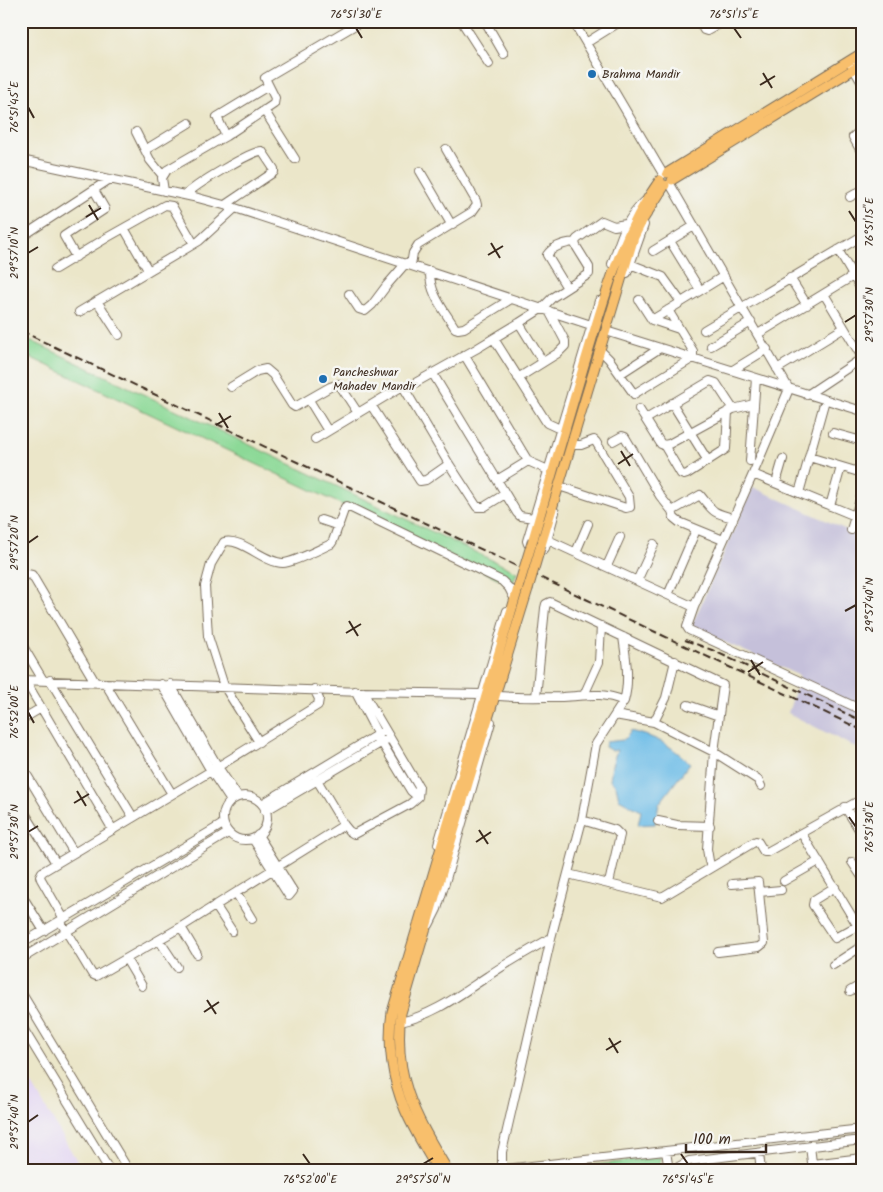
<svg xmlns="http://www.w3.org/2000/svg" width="883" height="1192" viewBox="0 0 883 1192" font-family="Kalam,sans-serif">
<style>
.built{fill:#e2d4f3}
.industrial{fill:#c5c0da}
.green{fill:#8cd997;stroke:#64825a}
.water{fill:#6cbce7;stroke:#547382}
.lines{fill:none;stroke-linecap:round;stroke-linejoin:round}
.minor-casing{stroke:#796c5a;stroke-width:10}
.major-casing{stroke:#796c5a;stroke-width:11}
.minor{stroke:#fff;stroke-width:8}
.major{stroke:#f8bf6c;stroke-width:9}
.rail{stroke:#3b2a1e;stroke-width:2;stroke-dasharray:8 4;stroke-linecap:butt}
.major-bridge-casing{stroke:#796c5a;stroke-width:11;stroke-linecap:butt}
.major-bridge{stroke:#f8bf6c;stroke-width:9}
.ticks{fill:none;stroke:#3b2a1e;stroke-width:2}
.poi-dot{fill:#1f6fb2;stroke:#f6f6f2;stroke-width:2}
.labels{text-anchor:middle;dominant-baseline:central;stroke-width:5;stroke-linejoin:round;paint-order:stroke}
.poi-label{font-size:12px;fill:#3b2a1e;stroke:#f6f6f2;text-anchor:start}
.neatline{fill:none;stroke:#3b2a1e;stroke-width:2}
.ticks-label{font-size:12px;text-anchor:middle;fill:#3b2a1e}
</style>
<rect width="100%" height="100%" fill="#f6f6f2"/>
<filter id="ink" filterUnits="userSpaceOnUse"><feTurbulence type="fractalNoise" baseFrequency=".02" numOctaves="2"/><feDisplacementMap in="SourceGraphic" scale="10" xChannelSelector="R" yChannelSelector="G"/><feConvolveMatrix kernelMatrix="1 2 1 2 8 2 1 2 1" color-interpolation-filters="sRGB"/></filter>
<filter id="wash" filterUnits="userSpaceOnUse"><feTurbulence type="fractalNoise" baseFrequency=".0096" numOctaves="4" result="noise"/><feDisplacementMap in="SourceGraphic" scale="20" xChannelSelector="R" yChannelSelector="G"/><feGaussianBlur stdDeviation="1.12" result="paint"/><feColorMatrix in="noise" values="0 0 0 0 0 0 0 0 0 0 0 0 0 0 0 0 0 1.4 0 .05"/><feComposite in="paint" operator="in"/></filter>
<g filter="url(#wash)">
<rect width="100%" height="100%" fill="#ebe6c9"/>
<!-- built -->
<path class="built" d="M21,1066l62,105h-62z"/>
<!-- industrial -->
<path class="industrial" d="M753,487l109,50v214l-74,-38 12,-37 -109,-49z"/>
<!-- green -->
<path class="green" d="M21,336l496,236 -5,13 -491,-232z
M660,1157v14h-77l-3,-4z"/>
<!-- water -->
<path class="water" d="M630,731c29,7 38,13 60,32l-31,41 -4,20 -17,1 3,-14 -22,-12 -3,-13 -6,-6 2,-15 5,-15 -5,1 -7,-4 1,-5 17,-2 7,-7z"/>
</g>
<g filter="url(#ink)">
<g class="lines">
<!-- minor casing -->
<g class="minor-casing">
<path id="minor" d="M485,21l19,33
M573,21l90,153
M699,21l5,9 3,1 18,-10
M462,22l27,42
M586,43l35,-22
M849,61l13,22
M264,110l31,49
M862,129l-9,8 9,16
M136,132l14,28 13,16
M226,136l-9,-19 51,-31
M145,150l44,-27
M21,160l177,38 37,10 356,117
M420,171l31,53
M670,184l119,205 -36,85 -59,133 -7,20 2,3 173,80
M164,191l-2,-13 5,-8 59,-34 48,-32 1,-6 -10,-20 97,-57
M186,195c7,-9 67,-45 76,-44l12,18v3l-49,33
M850,197l12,-7
M124,228l24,42
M23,236l87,-57
M670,241l30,49
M838,250l24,41
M653,251l41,-25
M76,257l-12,-21 41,-27 -11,-19
M612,264c9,-25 12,-43 32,-62
M630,264l33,13 18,25
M411,265l2,-12 5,-8 54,-33 5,-7 -1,-4 -30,-52
M55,269l53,-32 57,-32 7,1 22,38
M430,271c-1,22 14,39 25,57l3,1 6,-1 47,-29
M627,273l17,-48
M790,278l17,27
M567,288l-20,-33c6,-9 18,-12 28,-13
M349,294l10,15 6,2 7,-6 15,-20 19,-22
M639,300l13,20 27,9
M97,301l22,34
M79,312l120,-71 36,-33
M652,320l72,-44
M519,323l24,39
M704,330l158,-94
M609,332l253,79
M758,334l95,-58
M494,339l53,84 13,6
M711,346l40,-24
M603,353l6,6 25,35 59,-36v-7l-25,-41
M465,356l63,105 20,9
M777,369l67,-41
M733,370l34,-21
M433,374l84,139 3,3 14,2
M620,374l40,-26
M518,378l40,-25 7,-7v-5l-16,-30
M231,387l26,-16 9,-2 7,6 19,30 3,2 35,-20 9,-3 19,29
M404,388l45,76 28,43h7l21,-13
M807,395l54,-36 -1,-5 -36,-60
M309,400l19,31
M672,403l36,58
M371,405l49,76 6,-1 23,-16
M639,409l22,35 3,1 5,-1 64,-35 21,-5
M646,419l64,-38 6,2 17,26
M833,433l29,8
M315,439l86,-52 5,1 70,-39 43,-26 22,-14 12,-12 36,-23v-7l-13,-21 -1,-4 2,-3 25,-18 12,5 12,-2
M613,441l9,-5 3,1 35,59 12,15 28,-16c14,17 11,17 33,23
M664,445l17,29 3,1 3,-1 39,-25 2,-38
M809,457l53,16
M750,461l6,-83
M753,474l102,42
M497,480l31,-19
M776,483l7,-24
M562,487l64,21 4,-1 -1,-10 -33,-55 -2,-2 -13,5h-6
M799,493l26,-93
M830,506l11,-39
M672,511l2,7 5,4 44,18
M555,512l-10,36 -2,2 -15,-6 -1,-3 7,-23 65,-217
M321,520l18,6
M851,530l11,-37
M548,540l146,67
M576,552l12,-28
M607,566l13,-29
M21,578l6,-4 5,1 63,107
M637,581l17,-37
M668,595l28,-65
M21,643l22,37
M21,680l342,12 118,2
M25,680l88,150
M50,680l83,137
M105,683l67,111
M161,684l50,87 20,30
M170,684l48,83 20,30
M355,691l27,52 29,48 7,6
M584,695l15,-33 2,-36
M499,696c21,2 42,1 63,1 26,-1 37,-6 62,4
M536,697l9,-89 1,-4 4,-2 173,83 -9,67 -7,97 2,12 2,6
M688,705l31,11
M615,715l39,7 60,30 44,28 3,6
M21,720l20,-12
M654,722l12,-24 9,-37
M259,742l-35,-56 -16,-50 -3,-50 6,-22 13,-22c17,-5 40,21 59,21 10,0 37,-14 48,-19l2,-3 12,-34 2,-1 155,75 7,7 4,8
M21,765l53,88
M317,780l27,45 5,6 5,3 56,-30 8,-7 1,-10 -56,-95
M223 818a22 22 0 1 1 44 0a22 22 0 1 1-44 0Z
M262,804l123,-74
M21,807l35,56
M845,807l17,27
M265,811l124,-73
M582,820l33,10 5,5 -11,48
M658,821l19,4 33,1
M802,834l60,99
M253,839l36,57 4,-5 -35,-56
M438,844l69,-233
M852,862l10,15
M568,874l94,23 94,-56 2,1 6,10h3l95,-53
M784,881l35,-20
M835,887l-21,13 -1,5 22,33 22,-12
M759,892l22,-2
M236,893l16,26
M21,894l23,37
M215,905l17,26
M64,919l-23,-40 -1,-3 2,-4 169,-101 107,-66 1,-6 -5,-10
M60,921l32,53 4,2 85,-49 163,-102
M429,925l8,-16 7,-23 47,-164
M181,927l16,27
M159,940l18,27
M21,944l202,-120
M718,952l41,-5 5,-4 -6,-61 -26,2
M21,959l207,-126
M126,959l16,27
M833,965l29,-19
M850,991l12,-7
M21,992l108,179
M400,1022c34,-7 59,-27 88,-46 20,-14 42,-26 63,-38
M21,1025l89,146
M810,1146l3,25
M666,1151l3,20
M759,1153l2,18
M812,1164l50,-6
M502,1169v-17l49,-214 31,-118 14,-76 28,-43c6,-20 2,-44 -1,-64
M487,1171l375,-42
M671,1171l18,-10 173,-21"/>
</g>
<!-- major casing -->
<g class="major-casing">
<path id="major" d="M667,173l195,-120
M672,180l190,-116
M533,539c17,-58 34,-116 51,-174 20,-65 36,-130 76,-185
M541,545l93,-308 8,-16 23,-36
M438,1171c-11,-20 -24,-40 -33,-61 -13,-30 -18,-66 -13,-98l127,-427
M448,1171c-32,-55 -55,-91 -47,-158l68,-233 59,-191"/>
</g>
<!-- minor -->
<use href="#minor" class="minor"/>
<!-- major -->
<use href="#major" class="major"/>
<!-- rail -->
<path class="rail" d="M21,331l841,399
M685,640l27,10 150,71"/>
<!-- major-bridge casing -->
<g class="major-bridge-casing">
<path id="major-bridge" d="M519,585l14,-46
M528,589l13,-44"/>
</g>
<!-- major-bridge -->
<use href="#major-bridge" class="major-bridge"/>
</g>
</g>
<!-- ticks -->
<path class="ticks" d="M356,28l6,10M734,28l7,10M763,73l9,15M760,85l15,-9M28,107l6,11M89,205l9,15M849,211l7,11M86,217l15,-9M491,243l9,15M28,253l10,-6M488,255l15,-9M845,322l11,-7M219,413l9,15M216,425l15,-9M621,451l9,15M618,464l15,-10M28,543l10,-7M845,611l11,-6M349,621l9,15M346,633l15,-9M751,660l9,15M748,672l15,-10M28,712l6,11M77,791l9,15M74,803l15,-9M849,817l7,10M479,830l9,14M28,832l10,-6M476,842l15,-10M207,1000l9,14M204,1012l15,-10M609,1038l9,15M606,1050l15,-9M28,1122l10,-7M303,1154l7,10M681,1154l7,10M423,1164l10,-6"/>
<!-- markers -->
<g class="poi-dot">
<circle cx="592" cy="74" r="5"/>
<circle cx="323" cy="379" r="5"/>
</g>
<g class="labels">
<!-- poi labels -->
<g class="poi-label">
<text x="602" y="74">Brahma Mandir</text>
<text x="333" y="372">Pancheshwar<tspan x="333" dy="14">Mahadev Mandir</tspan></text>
</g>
</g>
<!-- margin -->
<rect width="883" height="1192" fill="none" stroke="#f6f6f2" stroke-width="55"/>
<!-- scale -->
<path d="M686 1144v8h80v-8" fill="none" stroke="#3b2a1e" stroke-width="2.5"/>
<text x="693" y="1144" font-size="15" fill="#3b2a1e" stroke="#f6f6f2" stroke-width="4" paint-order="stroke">100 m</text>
<rect x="28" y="28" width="828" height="1136" class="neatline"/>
<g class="ticks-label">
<text x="356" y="18">76°51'30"E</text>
<text x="734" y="18">76°51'15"E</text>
<text transform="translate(14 107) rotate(-90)" y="4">76°51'45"E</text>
<text transform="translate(869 222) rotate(-90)" y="4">76°51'15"E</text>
<text transform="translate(14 253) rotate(-90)" y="4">29°57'10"N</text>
<text transform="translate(869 315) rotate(-90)" y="4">29°57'30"N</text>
<text transform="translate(14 543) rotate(-90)" y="4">29°57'20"N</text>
<text transform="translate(869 605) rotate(-90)" y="4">29°57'40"N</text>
<text transform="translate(14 712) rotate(-90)" y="4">76°52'00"E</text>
<text transform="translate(869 827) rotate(-90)" y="4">76°51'30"E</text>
<text transform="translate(14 832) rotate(-90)" y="4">29°57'30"N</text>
<text transform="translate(14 1122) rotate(-90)" y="4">29°57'40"N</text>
<text x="310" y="1183">76°52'00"E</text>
<text x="423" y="1183">29°57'50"N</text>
<text x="688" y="1183">76°51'45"E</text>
</g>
</svg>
